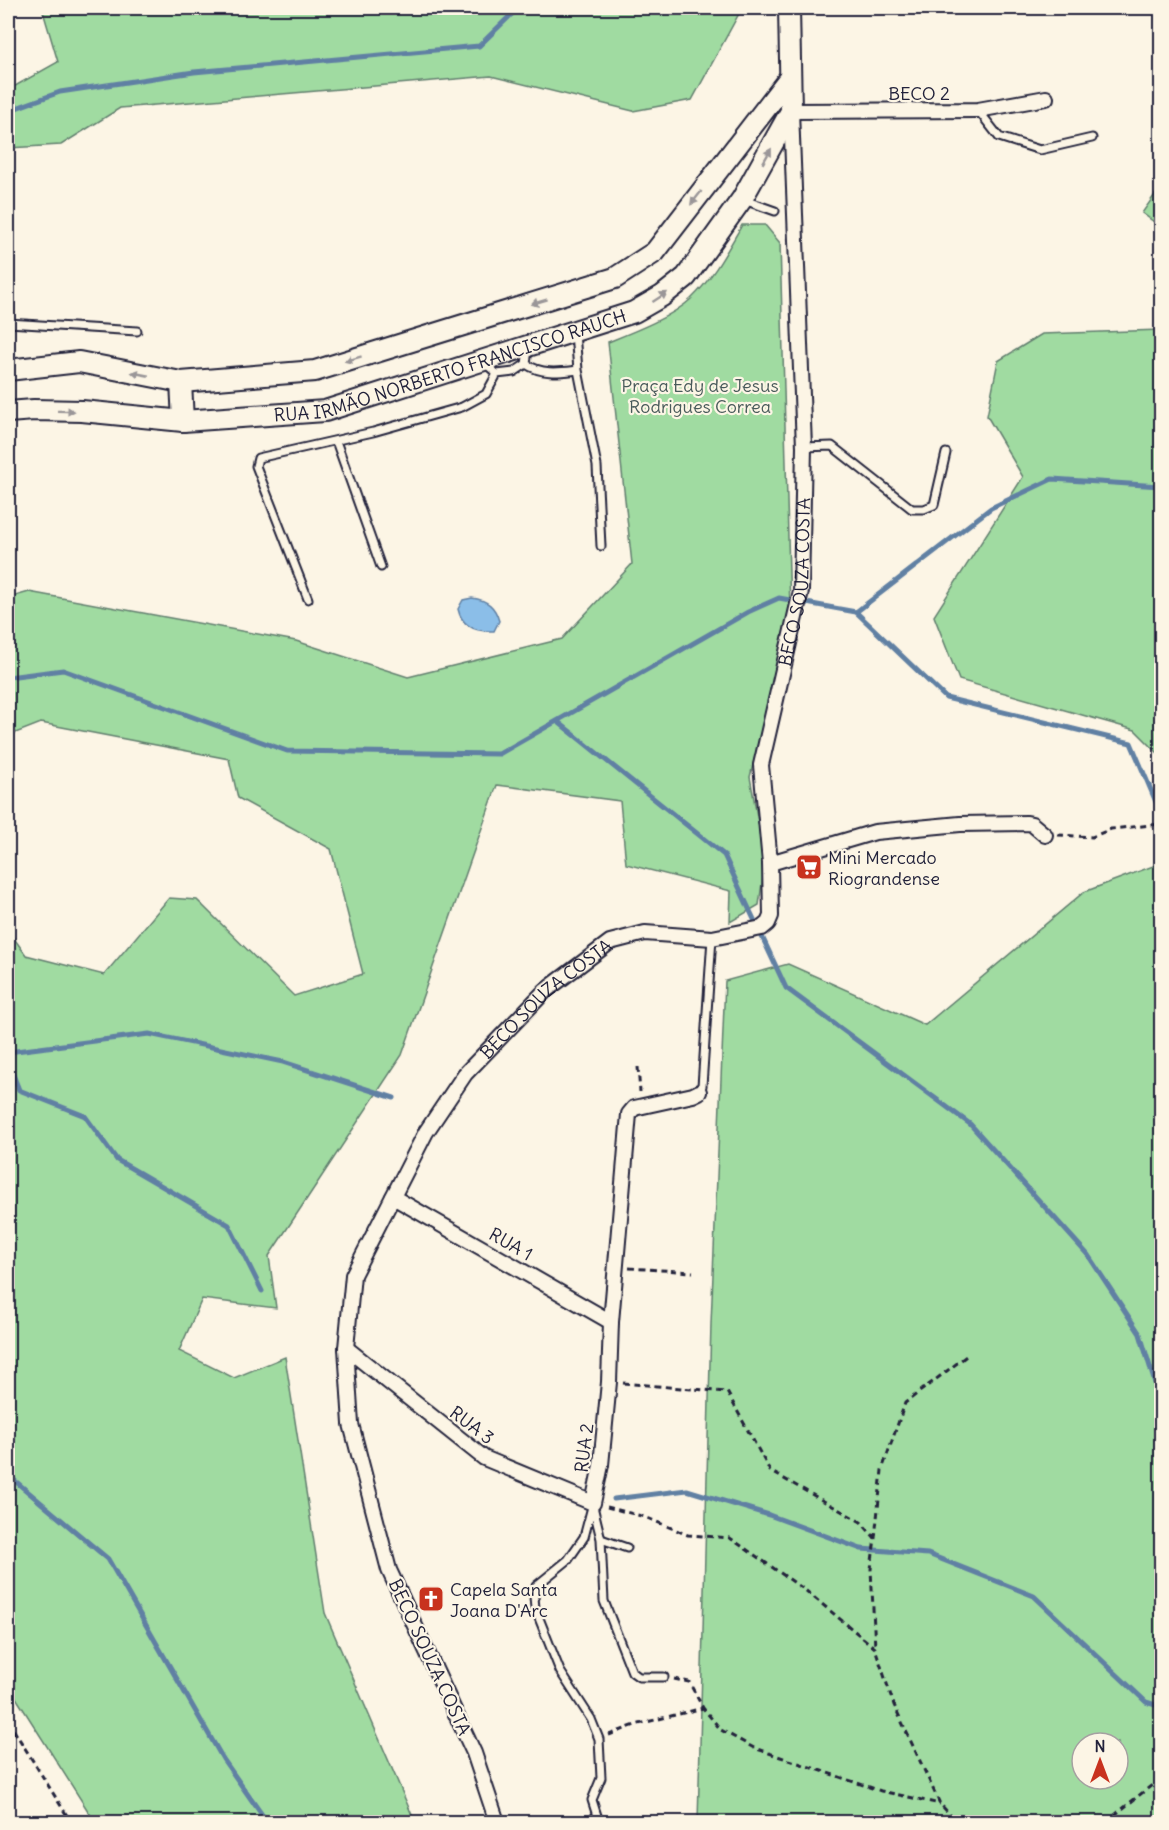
<svg xmlns="http://www.w3.org/2000/svg" width="1169" height="1830" viewBox="0 0 1169 1830" font-family="Delius,sans-serif">
<style>
.green{fill:#a0dba1;stroke:#617e6e;stroke-width:1.5;fill-rule:evenodd}
.water{fill:#8bbee8;stroke:#6180a3;stroke-width:1.5}
.lines{fill:none;stroke-linecap:round;stroke-linejoin:round}
.stream{stroke:#6180a3;stroke-width:5}
.lane-casing{stroke:#22223b;stroke-width:11}
.street-casing{stroke:#22223b;stroke-width:18}
.secondary-casing{stroke:#22223b;stroke-width:24}
.path{stroke:#22223b;stroke-width:3;stroke-dasharray:6 4.5;stroke-linecap:butt}
.lane{stroke:#fcf5e5;stroke-width:7}
.street{stroke:#fcf5e5;stroke-width:14}
.secondary{stroke:#fcf5e5;stroke-width:20}
.oneway{fill:#9a9698}
.labels{text-anchor:middle;dominant-baseline:central;stroke-width:4.5;stroke-linejoin:round;paint-order:stroke}
.street-label{font-size:18px;fill:#22223b;stroke:#fcf5e5}
.park-label{font-size:18px;fill:#485a5a;stroke:#fcf5e5}
.poi-label{font-size:18px;fill:#22223b;stroke:#fcf5e5;text-anchor:start}
</style>
<rect width="100%" height="100%" fill="#fcf5e5"/>
<filter id="ink" filterUnits="userSpaceOnUse"><feTurbulence type="fractalNoise" baseFrequency=".0167" numOctaves="2"/><feDisplacementMap in="SourceGraphic" scale="12" xChannelSelector="R" yChannelSelector="G"/><feConvolveMatrix kernelMatrix="1 2 1 2 8 2 1 2 1" color-interpolation-filters="sRGB"/></filter>
<g filter="url(#ink)">
<!-- green -->
<path class="green" d="M42,8h700l-50,92 -59,11 -142,-35 -371,32 -59,37 -53,3v-58l50,-28z
M1161,186v41l-19,-14z
M742,225h23l15,18 10,367 -40,167 15,84 -6,44 -29,17 1,-31 -105,-27 -6,-63 -123,-16 -95,270 -133,201 7,52 -74,-9 -23,52 55,27 51,-21 40,256 87,202 -8,7h-309l-87,-137v-755l18,25 78,20 65,-77 28,2 97,96 69,-22 -32,-125 -93,-51 -9,-39 -188,-36 -33,13v-138l21,-6 267,49 112,36 154,-38 70,-75 -24,-222c25,-10 64,-25 83,-43 22,-21 36,-48 51,-74z
M1161,330h1l-1,426 -26,-26 -176,-50 -25,-64 89,-139 -36,-61 11,-55 44,-27z
M1161,863v959h-463l13,-498 14,-343 63,-17 137,61 159,-133zM1082,1743h36v36h-36z"/>
<!-- water -->
<path class="water" d="M472,598c15,2 23,8 27,23l-5,10c-18,1 -32,-4 -36,-22l5,-9z"/>
<g class="lines">
<!-- stream -->
<path class="stream" d="M8,111l52,-19 134,-20 285,-26 39,-38
M856,612l135,-104 61,-29 108,7 2,2
M8,677l55,-7 224,81 212,3 249,-142 31,-14 77,14 90,86 185,45 31,73
M557,721l167,134 62,133 184,136 118,131 52,79 22,72
M8,1052l141,-18 134,28 111,36
M8,1062l11,28 66,26 32,44 112,65 33,66
M8,1475l100,84 115,200 44,63
M614,1499l73,-9 82,25 92,34 67,5 106,42 112,106 16,5"/>
<!-- lane casing -->
<g class="lane-casing">
<path id="lane" d="M978,110l21,27 41,13 52,-12
M744,200l31,11
M8,323l129,8
M575,333l3,37
M528,350l-2,14c16,11 34,8 52,6l19,96 4,80
M497,374l17,-2 12,-8
M336,441l45,126
M804,447l28,-1 80,63h12l10,-4 12,-52
M308,599l-52,-133 2,-8 115,-26 89,-25 24,-13 11,-20 -11,-10
M699,1092l3,-6 10,-148
M593,1503l-9,34 -16,23 -32,26 -2,11 1,11 25,63 31,48 8,20 2,39 -9,22 7,22
M593,1506l8,33 3,62 28,71 7,5h25
M601,1539l26,9"/>
</g>
<!-- street casing -->
<g class="street-casing">
<g id="street">
<path d="M770,863l105,-31 85,-8 67,-1 5,1 13,11"/>
<path d="M393,1197l218,125"/>
<path d="M346,1348l138,110 109,45 8,-38 8,-83 2,-60 18,-208 5,-6 59,-13 6,-3"/>
<path id="s1" d="M497,1822l-23,-69 -85,-183 -38,-146 -5,-76 7,-73 73,-143 39,-58 80,-83 65,-49 35,-9 67,5 50,-10 6,-5 3,-7 -1,-53 -9,-98 40,-174 3,-144 -13,-336 187,-1 68,-12"/>
</g>
</g>
<!-- secondary casing -->
<g class="secondary-casing">
<g id="secondary">
<path d="M8,370l71,-8 102,20 134,-11 300,-93 40,-26 135,-175"/>
<path d="M181,382l2,39"/>
<path id="s2" d="M8,412l26,-2 48,1 101,10 142,-10 309,-99 28,-16 24,-19 56,-78 49,-88 -2,-103"/>
</g>
</g>
<!-- path -->
<path class="path" d="M1058,835l34,2 19,-8 51,-5
M638,1067l2,25
M629,1268l64,4
M623,1383l104,9 43,79 91,51 14,16 -4,31 4,79
M607,1507l38,10 43,18 42,3 75,52 70,58 19,57 46,99 17,18
M875,1538l7,-68 23,-67 64,-49
M674,1679l15,3 14,26 18,22 33,18 127,43 59,13
M8,1721l63,101
M609,1735l26,-10 68,-17
M1106,1822l56,-45"/>
<!-- lane -->
<use href="#lane" class="lane"/>
<!-- street -->
<use href="#street" class="street"/>
<!-- secondary -->
<use href="#secondary" class="secondary"/>
</g>
<!-- one-way arrows -->
<defs><path id="oneway-solid" d="M-6-.8H1V-3.2L6.5 0L1 3.2V.8H-6Z" transform="scale(1.5)"/></defs>
<g class="oneway">
<use href="#oneway-solid" transform="translate(767 156) rotate(-60)"/>
<use href="#oneway-solid" transform="translate(696 198) rotate(128)"/>
<use href="#oneway-solid" transform="translate(660 297) rotate(-33)"/>
<use href="#oneway-solid" transform="translate(539 302) rotate(163)"/>
<use href="#oneway-solid" transform="translate(353 359) rotate(163)"/>
<use href="#oneway-solid" transform="translate(140 374) rotate(-169)"/>
<use href="#oneway-solid" transform="translate(66 411) rotate(1)"/>
</g>
</g>
<!-- icons -->
<defs>
<g id="supermarket-square" transform="scale(1.35)"><rect x="-9" y="-9" width="18" height="18" rx="4" fill="#c8321e" stroke="#fcf5e5"/><path d="M-6-5.5h2.5l.6 2H6L4.5 2H-2.5L-4.4-4H-6ZM-1.5 3.2a1.3 1.3 0 1 0 .1 0ZM3 3.2a1.3 1.3 0 1 0 .1 0Z" fill="#fff"/></g>
<g id="church-square" transform="scale(1.35)"><rect x="-9" y="-9" width="18" height="18" rx="4" fill="#c8321e" stroke="#fcf5e5"/><path d="M-1.2-6h2.4v3.5h3.3v2.4h-3.3V6h-2.4V-.1h-3.3v-2.4h3.3Z" fill="#fff"/></g>
</defs>
<g fill-rule="evenodd">
<use href="#supermarket-square" x="809" y="867"/>
<use href="#church-square" x="431" y="1599"/>
</g>
<g class="labels">
<!-- street labels -->
<g class="street-label">
<text x="919" y="93">BECO 2</text>
<text stroke="none"><textPath href="#s2" startOffset="450">RUA IRMÃO NORBERTO FRANCISCO RAUCH</textPath></text>
<text stroke="none"><textPath href="#s1" startOffset="1510">BECO SOUZA COSTA</textPath></text>
<text stroke="none"><textPath href="#s1" startOffset="916">BECO SOUZA COSTA</textPath></text>
<text transform="translate(511 1244) rotate(30)">RUA 1</text>
<text transform="translate(472 1425) rotate(37)">RUA 3</text>
<text transform="translate(584 1448) rotate(-83)">RUA 2</text>
<text transform="translate(430 1657) rotate(65)">BECO SOUZA COSTA</text>
</g>
<!-- park labels -->
<g class="park-label">
<text x="700" y="385">Praça Edy de Jesus<tspan x="700" dy="21">Rodrigues Correa</tspan></text>
</g>
<!-- poi labels -->
<g class="poi-label">
<text x="828" y="857">Mini Mercado<tspan x="828" dy="21">Riograndense</tspan></text>
<text x="450" y="1589">Capela Santa<tspan x="450" dy="21">Joana D'Arc</tspan></text>
</g>
</g>
<!-- margin -->
<rect width="1169" height="1830" fill="none" stroke="#fcf5e5" stroke-width="30"/>
<rect x="15" y="15" width="1139" height="1800" fill="none" stroke="#22223b" stroke-width="2" filter="url(#ink)"/>
<!-- north arrow -->
<g transform="translate(1100 1761)"><circle r="28" fill="#fcf5e5" stroke="#a5a1a1" stroke-width="1.5"/>
<path d="M0-4.5L10 22L0 15L-10 22Z" fill="#c8321e"/>
<text y="-9" font-size="16" font-weight="bold" text-anchor="middle" fill="#22223b">N</text>
</g>
</svg>
